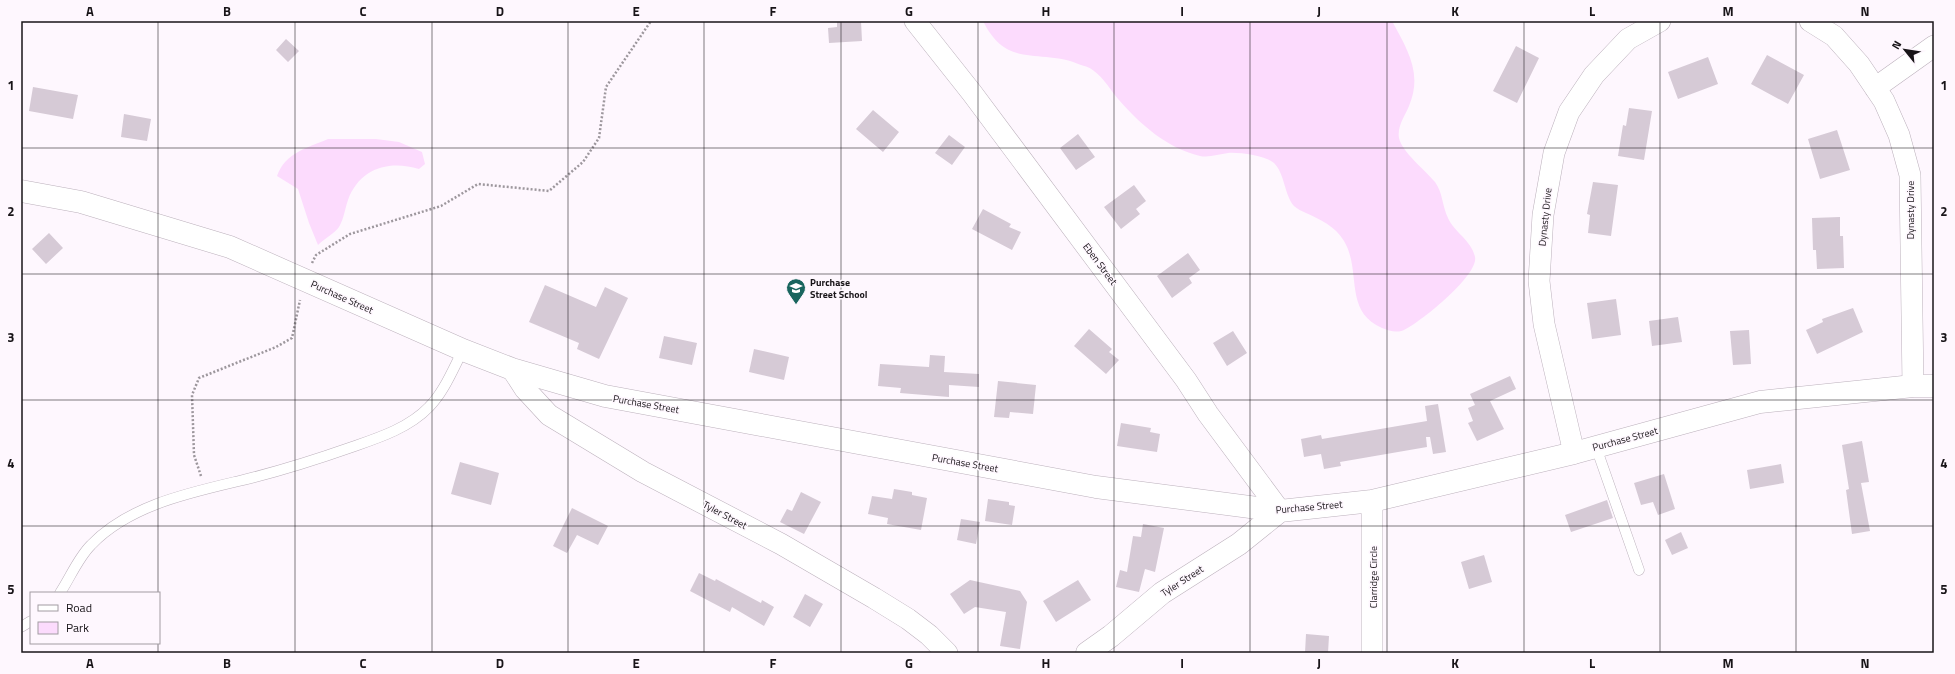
<svg xmlns="http://www.w3.org/2000/svg" width="1955" height="674" viewBox="0 0 1955 674" font-family="'Titillium Web',sans-serif">
<style>
.green{fill:#fcdbfd}
.building{fill:#d6cad6}
.lines{fill:none;stroke-linecap:round;stroke-linejoin:round}
.lane-casing{stroke:#bcb1bc;stroke-width:11}
.street-casing{stroke:#bcb1bc;stroke-width:22}
.secondary-casing{stroke:#bcb1bc;stroke-width:23}
.path{stroke:#9d979d;stroke-width:2.5;stroke-dasharray:2 2;stroke-linecap:butt}
.lane{stroke:#fff;stroke-width:10}
.street{stroke:#fff;stroke-width:21}
.secondary{stroke:#fff;stroke-width:22}
.grid{fill:none;stroke:#181418;stroke-width:1;stroke-opacity:0.55}
.labels{text-anchor:middle;dominant-baseline:central;stroke-width:3;stroke-linejoin:round;paint-order:stroke}
.street-label{font-size:10px;fill:#181418;stroke:#fef7fe}
.poi-label{font-size:10px;font-weight:bold;fill:#181418;stroke:#fef7fe;text-anchor:start}
.neatline{fill:none;stroke:#181418;stroke-width:1.5}
.grid-label{font-size:13px;text-anchor:middle;font-weight:bold;fill:#181418}
</style>
<rect width="100%" height="100%" fill="#fef7fe"/>
<!-- green -->
<path class="green" d="M983,21h409c15,28 31,52 17,85 -4,10 -12,20 -10,32 3,14 26,32 36,44 8,11 7,24 13,36 6,14 24,23 27,39 4,18 -55,66 -71,73 -7,3 -15,1 -22,-2 -39,-17 -20,-57 -38,-87 -9,-15 -23,-21 -38,-28 -4,-2 -9,-4 -12,-7 -10,-12 -9,-32 -20,-43 -8,-7 -35,-11 -46,-10 -9,1 -19,5 -28,3 -33,-8 -59,-31 -81,-56 -8,-9 -15,-22 -25,-29 -3,-3 -9,-5 -13,-6 -41,-18 -73,6 -98,-44z
M328,139h48l23,3 23,10 3,12 -6,5c-30,-9 -59,-1 -71,31 -3,8 -4,19 -9,27 -4,6 -15,12 -21,18l-9,-22 -11,-34 -21,-13c8,-23 30,-28 51,-37z"/>
<!-- building -->
<path class="building" d="M837,21h24l1,20 -33,2 -1,-15 9,-1z
M286,39l13,12 -11,11 -12,-12z
M1516,46l23,12 -22,45 -24,-12z
M1767,55l37,20 -16,29 -37,-20z
M1708,57l10,27 -40,15 -10,-27z
M33,87l45,8 -5,24 -44,-8z
M1629,108l23,3 -8,49 -26,-4 5,-31 3,1z
M873,110l26,22 -16,20 -27,-23z
M124,114l27,5 -4,22 -26,-4z
M1837,130l13,40 -30,9 -12,-40z
M1078,134l17,23 -19,13 -16,-22z
M949,135l16,12 -13,18 -17,-12z
M1593,182l25,3 -7,51 -23,-3 2,-18 -3,-1z
M1134,185l12,16 -10,8 4,5 -19,15 -17,-22z
M983,209l28,15 -2,3 12,5 -9,18 -40,-21z
M1840,217v19h3l1,32 -27,1 -1,-19h-3l-1,-32z
M49,233l14,15 -17,16 -14,-15z
M1188,253l12,17 -11,8 3,5 -20,15 -15,-22z
M545,285l51,22 9,-20 23,11 -29,61 -22,-10 2,-6 -50,-21z
M1616,299l5,36 -29,4 -5,-36z
M1853,308l10,24 -46,22 -11,-24 17,-8 -1,-3z
M1678,317l4,25 -30,4 -3,-25z
M1089,329l23,20 -3,3 10,8 -13,14 -32,-28z
M1749,330l2,34 -18,1 -3,-34z
M1233,331l14,22 -20,13 -14,-23z
M664,336l33,7 -5,22 -33,-7z
M754,349l35,8 -5,23 -35,-8z
M930,355l15,1 -1,16 35,2v13l-30,-2v12l-49,-4 1,-5 -23,-2 2,-22 49,3z
M1510,376l6,13 -26,12 14,28 -27,12 -9,-18 5,-2 -5,-13 7,-3 -5,-11z
M998,381l38,4 -3,29 -23,-2 -1,6 -15,-1z
M1438,404l8,48 -13,2 -3,-17h-4l1,10 -87,15 1,4 -17,3 -3,-15 -17,3 -3,-18 20,-4 1,4 105,-18 -2,-15z
M1121,423l30,5 -1,4 10,2 -3,18 -40,-6z
M1862,441l7,41 -8,1 9,48 -18,3 -6,-44 3,-1 -7,-44z
M460,462l39,11 -8,32 -40,-11z
M1781,464l3,19 -34,6 -3,-19z
M1664,474l11,35 -17,6 -5,-13 -12,3 -7,-22z
M894,489l18,3v3l15,3 -6,32 -34,-6 1,-6 -20,-4 4,-18 20,3z
M801,492l20,10 -17,32 -24,-12 7,-13 5,2z
M988,499l21,3v3l6,1 -3,19 -27,-4z
M1607,500l6,18 -42,14 -6,-17z
M572,508l36,18 -10,19 -21,-10 -10,18 -14,-7z
M961,519l19,3 -4,22 -19,-4z
M1143,524l21,4 -9,44 -10,-3 -6,23 -23,-5 4,-17 7,2 6,-36 8,1z
M1681,532l7,16 -16,7 -7,-15z
M1484,555l8,27 -23,7 -8,-27z
M699,573l16,8 1,-2 45,24 1,-3 12,7 -10,19 -32,-19 -2,5 -40,-21z
M970,580l50,11 7,11 -7,47 -20,-3 6,-34 -31,-5 -11,7 -14,-20z
M1078,580l13,20 -35,22 -13,-21z
M805,594l18,10 -13,23 -17,-10z
M1306,634l23,2 -1,17h-23z"/>
<g class="lines">
<!-- lane casing -->
<g class="lane-casing">
<path id="lane" d="M1596,447l43,123
M60,593c10,-15 18,-35 31,-48 37,-39 97,-52 148,-64 38,-9 76,-21 113,-34 26,-9 57,-19 77,-40 15,-15 24,-38 34,-57
M21,627l10,-6"/>
</g>
<!-- street casing -->
<g class="street-casing">
<path id="street" d="M915,21l57,72 214,287 22,34 72,97
M1810,21l24,15 25,28 25,37 15,34 11,40 3,211
M1875,88l59,-42
M512,369l13,20 24,26 94,57 138,72 93,54 34,21 21,16 18,18
M1574,453l-30,-129 -5,-43 4,-66 11,-62 15,-41 25,-37 34,-36 32,-18
M1372,501v152"/>
</g>
<!-- secondary casing -->
<g class="secondary-casing">
<path id="secondary" d="M21,191l60,11 149,45 233,103 49,19 93,27 491,91 184,24 92,-10 202,-48 186,-51 153,-16h21
M1087,653l24,-17 51,-43 77,-49 41,-33"/>
</g>
<!-- path -->
<path class="path" d="M312,263l4,-8 34,-21 91,-28 37,-22 71,7 34,-29 16,-24 7,-51 45,-66
M201,476l-7,-21 -2,-60 7,-17 77,-31 16,-9 8,-38"/>
<!-- lane -->
<use href="#lane" class="lane"/>
<!-- street -->
<use href="#street" class="street"/>
<!-- secondary -->
<use href="#secondary" class="secondary"/>
</g>
<!-- grid -->
<path class="grid" d="M158,21v572M295,21v632M432,21v632M568,21v632M704,21v632M841,21v632M978,21v632M1114,21v632M1250,21v632M1387,21v632M1524,21v632M1660,21v632M1796,21v632M21,148h1913M21,274h1913M21,400h1913M21,526h1913M158,643v10"/>
<!-- icons -->
<defs>
<g id="school-pin" transform="scale(1)"><path d="M0 17L-7.5 6A9.5 9.5 0 1 1 7.5 6Z" fill="#19655e" stroke="#fef7fe"/><path d="M0-5L7-2L0 1L-7-2ZM-4 1L0 2.5L4 1V4Q0 6-4 4Z" fill="#fff"/></g>
</defs>
<g fill-rule="evenodd">
<use href="#school-pin" x="796" y="288"/>
</g>
<g class="labels">
<!-- street labels -->
<g class="street-label">
<text transform="translate(1910 210) rotate(-90)">Dynasty Drive</text>
<text transform="translate(1545 217) rotate(-84)">Dynasty Drive</text>
<text transform="translate(1100 264) rotate(53)">Eben Street</text>
<text transform="translate(342 297) rotate(24)">Purchase Street</text>
<text transform="translate(646 404) rotate(10)">Purchase Street</text>
<text transform="translate(1625 439) rotate(-15)">Purchase Street</text>
<text transform="translate(965 463) rotate(10)">Purchase Street</text>
<text transform="translate(1309 507) rotate(-5)">Purchase Street</text>
<text transform="translate(725 515) rotate(28)">Tyler Street</text>
<text transform="translate(1373 577) rotate(-90)">Clarridge Circle</text>
<text transform="translate(1182 581) rotate(-33)">Tyler Street</text>
</g>
<!-- poi labels -->
<g class="poi-label">
<text x="810" y="282">Purchase<tspan x="810" dy="12">Street School</tspan></text>
</g>
</g>
<!-- border -->
<rect width="1955" height="674" fill="none" stroke="#fef7fe" stroke-width="44"/>
<!-- legend -->
<rect x="30" y="592" width="130" height="52" fill="#fef7fe" stroke="#a29ca2"/>
<rect x="38" y="605" width="20" height="6" fill="#ffffff" stroke="#a29ca2"/>
<text x="66" y="612" font-size="12" fill="#181418">Road</text>
<rect x="38" y="622" width="20" height="12" fill="#fcdbfd" stroke="#a29ca2"/>
<text x="66" y="632" font-size="12" fill="#181418">Park</text>
<!-- north arrow -->
<g transform="translate(1905 50) rotate(300)" stroke="#fef7fe" stroke-width="3" paint-order="stroke">
<path d="M0-3L7 15L0 10L-7 15Z" fill="#181418"/>
<text y="-6" font-size="11" font-weight="bold" text-anchor="middle" fill="#181418">N</text>
</g>
<rect x="22" y="22" width="1911" height="630" class="neatline"/>
<g class="grid-label">
<text x="90" y="16">A</text>
<text x="227" y="16">B</text>
<text x="363" y="16">C</text>
<text x="500" y="16">D</text>
<text x="636" y="16">E</text>
<text x="773" y="16">F</text>
<text x="909" y="16">G</text>
<text x="1046" y="16">H</text>
<text x="1182" y="16">I</text>
<text x="1319" y="16">J</text>
<text x="1455" y="16">K</text>
<text x="1592" y="16">L</text>
<text x="1728" y="16">M</text>
<text x="1865" y="16">N</text>
<text x="11" y="90">1</text>
<text x="1944" y="90">1</text>
<text x="11" y="216">2</text>
<text x="1944" y="216">2</text>
<text x="11" y="342">3</text>
<text x="1944" y="342">3</text>
<text x="11" y="468">4</text>
<text x="1944" y="468">4</text>
<text x="11" y="594">5</text>
<text x="1944" y="594">5</text>
<text x="90" y="668">A</text>
<text x="227" y="668">B</text>
<text x="363" y="668">C</text>
<text x="500" y="668">D</text>
<text x="636" y="668">E</text>
<text x="773" y="668">F</text>
<text x="909" y="668">G</text>
<text x="1046" y="668">H</text>
<text x="1182" y="668">I</text>
<text x="1319" y="668">J</text>
<text x="1455" y="668">K</text>
<text x="1592" y="668">L</text>
<text x="1728" y="668">M</text>
<text x="1865" y="668">N</text>
</g>
</svg>
